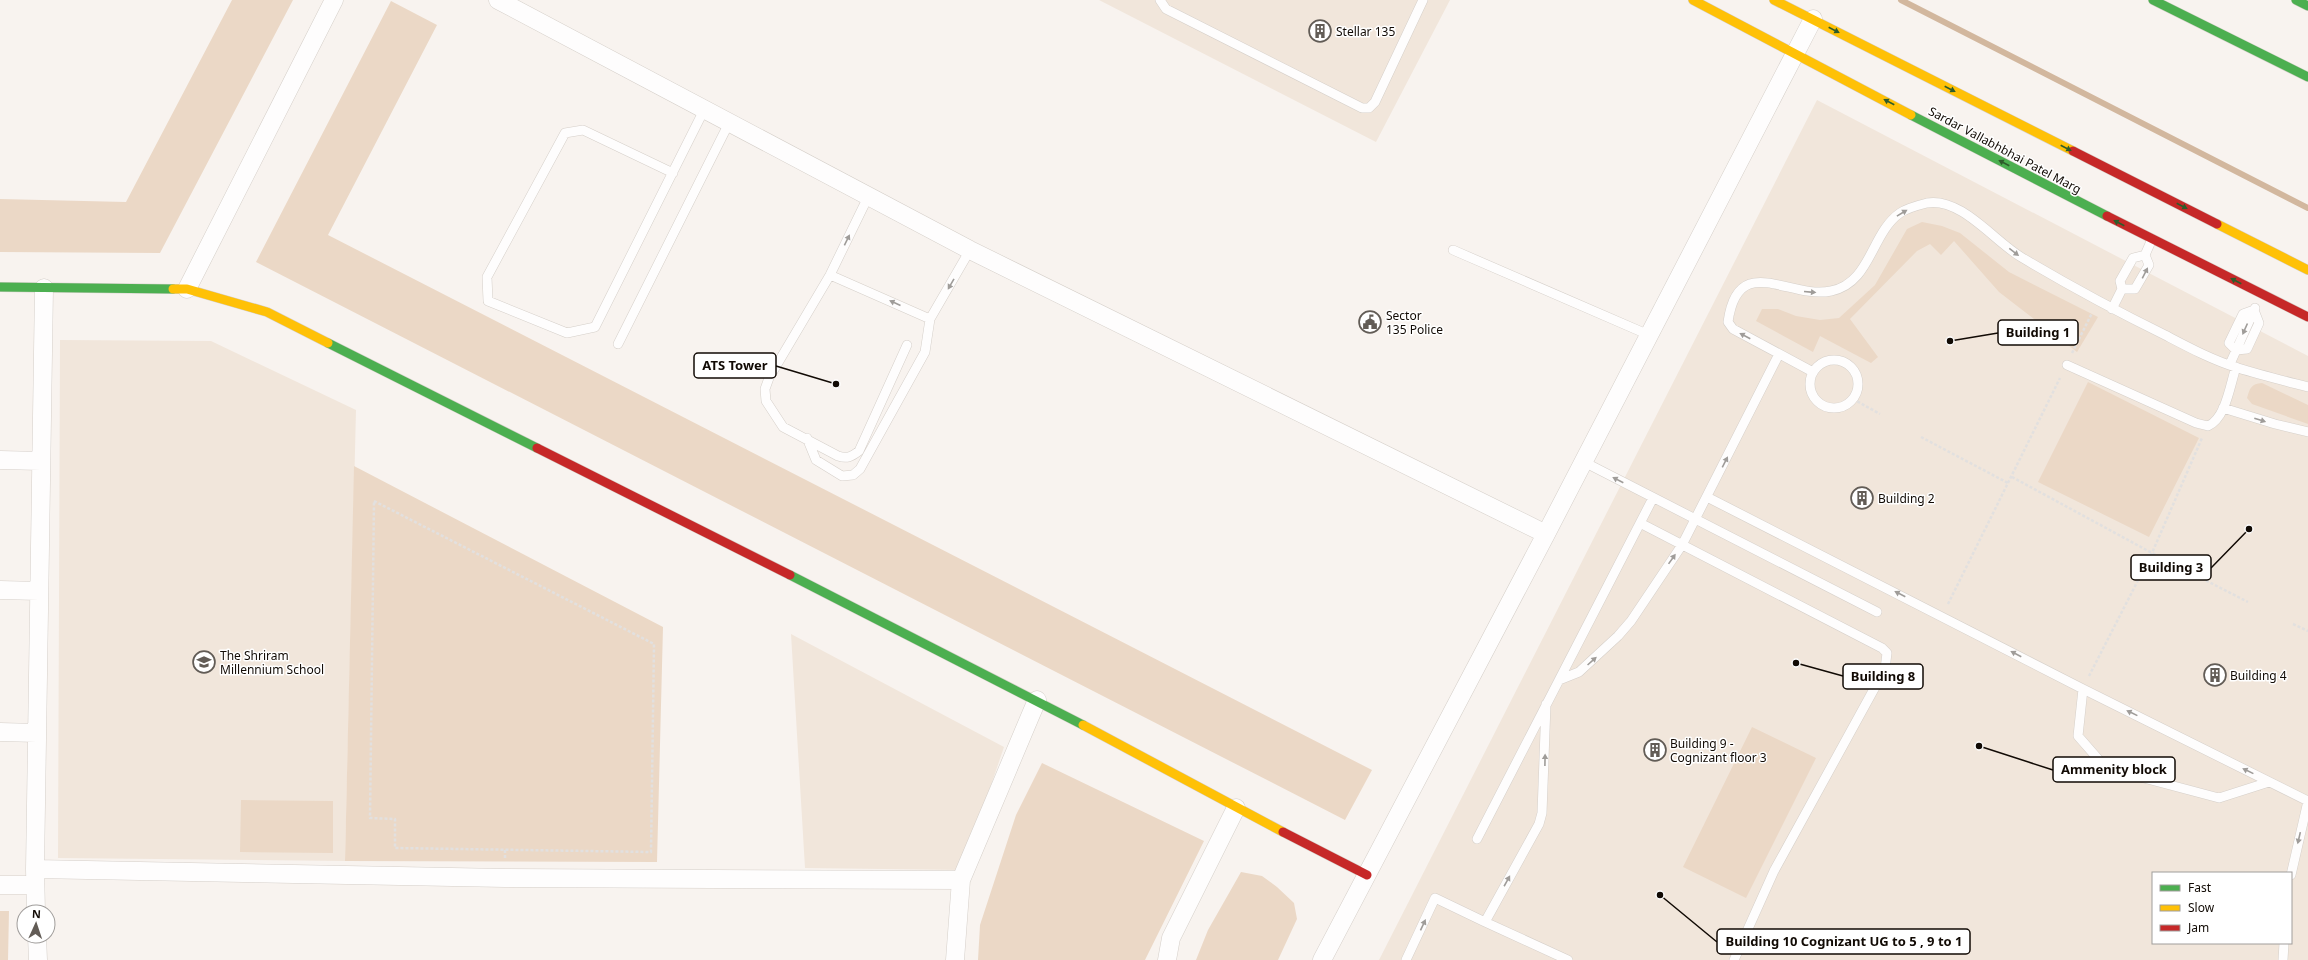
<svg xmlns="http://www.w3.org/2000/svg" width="2308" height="960" viewBox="0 0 2308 960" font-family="'Noto Sans',sans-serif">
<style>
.built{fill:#f1e6db;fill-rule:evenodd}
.green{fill:#ebd8c6}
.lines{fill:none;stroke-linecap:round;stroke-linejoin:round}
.stream{stroke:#d2b79e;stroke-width:6}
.lane-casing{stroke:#d5cfc9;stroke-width:10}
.street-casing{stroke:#d5cfc9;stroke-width:19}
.fast-casing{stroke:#d5cfc9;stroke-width:10}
.slow-casing{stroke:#d5cfc9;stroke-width:10}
.jam-casing{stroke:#d5cfc9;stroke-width:10}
.path{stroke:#e2e0df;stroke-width:2.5;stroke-dasharray:3 2;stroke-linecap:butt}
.lane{stroke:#fefdfd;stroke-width:9}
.street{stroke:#fefdfd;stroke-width:18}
.fast{stroke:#4caf50;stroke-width:9}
.slow{stroke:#ffc107;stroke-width:9}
.jam{stroke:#c62828;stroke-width:9}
.oneway{fill:#2e5c2a}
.oneway2{fill:#9f9c99}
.labels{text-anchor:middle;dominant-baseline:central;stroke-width:3;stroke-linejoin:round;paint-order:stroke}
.poi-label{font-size:12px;fill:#110a04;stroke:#fff;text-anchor:start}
.street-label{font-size:12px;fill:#110a04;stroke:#fff}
.leader{fill:none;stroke:#110a04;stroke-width:1.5}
.callout-dot{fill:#110a04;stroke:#fff;stroke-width:1.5}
.callout{fill:#fff;stroke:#110a04;stroke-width:1.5}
.callout-label{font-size:13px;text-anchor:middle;font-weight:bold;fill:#110a04}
</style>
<rect width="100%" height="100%" fill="#f8f3ef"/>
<!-- built -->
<path class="built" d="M1099,0h351l-74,142z
M1817,100l491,256v604h-929zM2153,873h138v70h-138z
M60,340l151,1 145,69 -11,451 -287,-3z
M791,634l213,113 -42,123 -157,-2z"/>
<!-- green -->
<path class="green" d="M232,0h61l-133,253 -160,-1v-53l126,3z
M391,1l46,24 -109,210 1044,535 -27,50 -1089,-558z
M1922,222l20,4 18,7 49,39 89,45 -21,35 -78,-60 -45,-51 -13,14 -11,-11 -13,7 -67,68 28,38 -7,6 -51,-27 -7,16 -57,-31 6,-12h16l18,7 24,4 19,-2 36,-33 32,-56z
M2088,382l111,56 -50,99 -111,-55z
M2262,383l46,22v19l-56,-20 -5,-6c3,-10 4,-14 15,-15z
M354,466l309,161 -6,235 -312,-1z
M1752,727l64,31 -70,140 -63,-31z
M1042,763l162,78 -59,119h-167l2,-35 36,-110z
M241,800l92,1v52l-93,-1z
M1241,872l21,4 15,11 17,16 3,16 -19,41h-82l12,-30z
M0,911h9l-1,49h-8z"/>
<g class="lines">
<!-- stream -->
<path class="stream" d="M1901,0l407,208"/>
<!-- lane casing -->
<g class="lane-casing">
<path id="lane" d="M1160,0l6,9 196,99h7l6,-6 48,-102
M673,173l-90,-43 -18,3 -78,144 1,24 79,32 28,-6 109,-217
M868,197l-38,78 -61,103 -4,11 1,12 17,26 55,29c9,3 13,1 21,-5l48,-106
M1453,250l196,85
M830,275l100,44
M2122,289l-2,-8 13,-23 12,-3
M2112,309l10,-20h13l14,-24 -4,-10 7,-16
M2254,310l5,13 -12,26 -11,1 -7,-7 14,-29z
M618,344l111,-221
M1810 384a24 24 0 1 1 48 0a24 24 0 1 1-48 0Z
M2230,364l25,-56
M2067,365l129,58 12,3c18,-8 22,-41 28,-59
M1813,372l-80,-43 -5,-7c10,-72 61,-22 103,-31 40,-8 40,-58 69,-78 7,-5 19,-8 27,-10 34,-6 67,38 94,54 47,28 95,54 144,78 23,12 47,25 73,33 23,7 47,13 70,19
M2223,408l52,16 33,8
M807,438l9,22 26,16 11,-1 7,-6 65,-117 5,-33 40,-69
M1584,462l293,150
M1707,497l376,192 225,112
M1640,523l242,125 5,5 -2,16 -111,202 -40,89
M1559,680l20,-8 39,-36 13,-15 51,-76 97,-191
M2083,689l-5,47 28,32 113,30 50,-16
M1477,839l176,-341
M2291,875l17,-74
M1485,922l83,38
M1406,960l29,-62 50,24 54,-98 3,-11 4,-109
M2283,960l1,-17"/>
</g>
<!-- street casing -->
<g class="street-casing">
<path id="street" d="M498,0l472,250 576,284
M187,289l147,-289
M0,460l41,1
M0,590l39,1
M0,732l37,1
M35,869l470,9 456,2
M0,885h35
M36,912l-1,-43 9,-581
M37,936l1,24
M955,960l6,-80 76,-180
M1167,960l4,-22 65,-130
M1322,960l224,-426 267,-515"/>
</g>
<!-- fast casing -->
<g class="fast-casing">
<path id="fast" d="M2153,0l155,77
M2296,0l12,6
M1911,115l196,101
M0,287l173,2
M328,343l209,105
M790,575l293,150"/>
</g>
<!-- slow casing -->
<g class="slow-casing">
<path id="slow" d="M1693,0l218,115
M1774,0l299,151
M2217,224l91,46
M173,289h14l80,23 61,31
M1083,725l200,107"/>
</g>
<!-- jam casing -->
<g class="jam-casing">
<path id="jam" d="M2073,151l144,73
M2107,216l201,101
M537,448l253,127
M1283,832l84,43"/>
</g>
<!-- path -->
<path class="path" d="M2072,353l20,-40
M1853,399l27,15
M1921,437l87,46
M2012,477l140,76 96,49
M374,501l280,143 -3,208 -256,-4v-29l-25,-1z
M1948,604l112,-226
M2293,624l15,7
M2089,676l63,-123 50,-115
M505,850v9"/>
<!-- lane -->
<use href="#lane" class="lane"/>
<!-- street -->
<use href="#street" class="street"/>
<!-- fast -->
<use href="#fast" class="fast"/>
<!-- slow -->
<use href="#slow" class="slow"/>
<!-- jam -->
<use href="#jam" class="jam"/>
</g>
<!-- one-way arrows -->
<defs><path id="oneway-solid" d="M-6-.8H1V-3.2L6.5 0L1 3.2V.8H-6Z"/></defs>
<g class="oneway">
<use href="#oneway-solid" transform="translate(1834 30) rotate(27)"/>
<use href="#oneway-solid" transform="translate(1950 89) rotate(27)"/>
<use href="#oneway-solid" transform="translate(1889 102) rotate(-152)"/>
<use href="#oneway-solid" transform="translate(2066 148) rotate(27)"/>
<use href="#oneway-solid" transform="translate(2004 163) rotate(-152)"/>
<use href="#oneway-solid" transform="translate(2182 206) rotate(27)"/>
<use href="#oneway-solid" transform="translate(2119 223) rotate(-153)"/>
<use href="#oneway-solid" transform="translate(2236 281) rotate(-153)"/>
</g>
<g class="oneway2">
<use href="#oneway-solid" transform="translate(1902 213) rotate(-31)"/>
<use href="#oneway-solid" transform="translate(847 240) rotate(-64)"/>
<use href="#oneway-solid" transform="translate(2014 252) rotate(38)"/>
<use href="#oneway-solid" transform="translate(2145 273) rotate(-63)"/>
<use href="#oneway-solid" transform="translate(951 284) rotate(120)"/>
<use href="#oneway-solid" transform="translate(1810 292) rotate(5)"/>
<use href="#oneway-solid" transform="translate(895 303) rotate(-156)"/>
<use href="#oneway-solid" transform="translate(2245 329) rotate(114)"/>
<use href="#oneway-solid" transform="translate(1745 336) rotate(-152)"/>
<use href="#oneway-solid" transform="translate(2260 420) rotate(18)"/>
<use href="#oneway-solid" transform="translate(1725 462) rotate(-63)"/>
<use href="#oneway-solid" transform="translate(1618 480) rotate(-153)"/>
<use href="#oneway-solid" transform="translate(1672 559) rotate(-55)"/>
<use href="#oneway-solid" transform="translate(1900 594) rotate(-153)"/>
<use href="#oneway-solid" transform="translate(2016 654) rotate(-152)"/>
<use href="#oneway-solid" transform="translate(1592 661) rotate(-42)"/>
<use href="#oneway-solid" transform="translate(2132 713) rotate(-154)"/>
<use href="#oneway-solid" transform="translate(1545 760) rotate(-89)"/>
<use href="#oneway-solid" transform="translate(2248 771) rotate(-154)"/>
<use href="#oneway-solid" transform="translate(2299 838) rotate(103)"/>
<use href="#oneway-solid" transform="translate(1507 881) rotate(-61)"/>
<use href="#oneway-solid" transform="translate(1423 925) rotate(-65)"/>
</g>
<!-- icons -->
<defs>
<g id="building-ring" transform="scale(1.15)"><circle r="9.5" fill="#fff" stroke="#625c56" stroke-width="1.5"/><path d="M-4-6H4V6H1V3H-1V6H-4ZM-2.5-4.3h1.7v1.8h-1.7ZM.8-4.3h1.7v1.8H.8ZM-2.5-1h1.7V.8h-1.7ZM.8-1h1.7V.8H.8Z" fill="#625c56"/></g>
<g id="civic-ring" transform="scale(1.15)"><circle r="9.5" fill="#fff" stroke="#625c56" stroke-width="1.5"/><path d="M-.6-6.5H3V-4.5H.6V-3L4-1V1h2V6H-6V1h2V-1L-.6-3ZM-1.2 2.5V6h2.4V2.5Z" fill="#625c56"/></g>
<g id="school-ring" transform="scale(1.15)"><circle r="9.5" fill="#fff" stroke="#625c56" stroke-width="1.5"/><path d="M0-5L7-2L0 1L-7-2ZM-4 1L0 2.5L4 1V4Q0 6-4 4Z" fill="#625c56"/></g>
</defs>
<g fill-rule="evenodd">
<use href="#building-ring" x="1320" y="31"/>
<use href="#civic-ring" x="1370" y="322"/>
<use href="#building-ring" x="1862" y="498"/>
<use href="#school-ring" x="204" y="662"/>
<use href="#building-ring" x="2215" y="675"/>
<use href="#building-ring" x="1655" y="750"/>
</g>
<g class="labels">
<!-- poi labels -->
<g class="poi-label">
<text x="1336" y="31">Stellar 135</text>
<text x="1386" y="315">Sector<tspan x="1386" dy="14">135 Police</tspan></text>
<text x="1878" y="498">Building 2</text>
<text x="220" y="655">The Shriram<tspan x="220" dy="14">Millennium School</tspan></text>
<text x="2230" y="675">Building 4</text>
<text x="1670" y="743">Building 9 -<tspan x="1670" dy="14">Cognizant floor 3</tspan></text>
</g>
<!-- street labels -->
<g class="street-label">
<text transform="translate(2005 150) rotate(28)">Sardar Vallabhbhai Patel Marg</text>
</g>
</g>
<!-- callouts -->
<path class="leader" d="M1950 341L1998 333M836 384L776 366M2249 529L2211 568M1796 663L1843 676M1979 746L2053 770M1660 895L1717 942"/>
<g class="callout-dot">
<circle cx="1950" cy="341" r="4"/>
<circle cx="836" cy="384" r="4"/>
<circle cx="2249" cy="529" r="4"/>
<circle cx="1796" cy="663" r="4"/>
<circle cx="1979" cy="746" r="4"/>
<circle cx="1660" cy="895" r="4"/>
</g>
<g class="callout">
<rect x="1998" y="320" width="80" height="25" rx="4"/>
<rect x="694" y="353" width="82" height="25" rx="4"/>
<rect x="2131" y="555" width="80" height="25" rx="4"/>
<rect x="1843" y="664" width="80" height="25" rx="4"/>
<rect x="2053" y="757" width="122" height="25" rx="4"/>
<rect x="1717" y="929" width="253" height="25" rx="4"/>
</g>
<g class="callout-label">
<text x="2038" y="337">Building 1</text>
<text x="735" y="370">ATS Tower</text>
<text x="2171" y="572">Building 3</text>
<text x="1883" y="681">Building 8</text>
<text x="2114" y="774">Ammenity block</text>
<text x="1844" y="946">Building 10 Cognizant UG to 5 , 9 to 1</text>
</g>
<!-- legend -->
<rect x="2152" y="872" width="140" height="72" fill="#ffffff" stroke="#a09d9b"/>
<rect x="2160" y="885" width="20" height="6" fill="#4caf50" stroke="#a09d9b"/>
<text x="2188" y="892" font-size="12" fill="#110a04">Fast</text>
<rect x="2160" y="905" width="20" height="6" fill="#ffc107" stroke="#a09d9b"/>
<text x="2188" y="912" font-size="12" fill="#110a04">Slow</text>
<rect x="2160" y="925" width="20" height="6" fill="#c62828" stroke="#a09d9b"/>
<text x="2188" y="932" font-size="12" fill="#110a04">Jam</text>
<!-- north arrow -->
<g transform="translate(36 924) rotate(3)"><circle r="19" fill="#ffffff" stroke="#a09d9b"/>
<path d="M0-3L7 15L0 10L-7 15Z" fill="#625c56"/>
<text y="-6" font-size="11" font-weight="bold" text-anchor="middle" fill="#110a04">N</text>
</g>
</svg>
